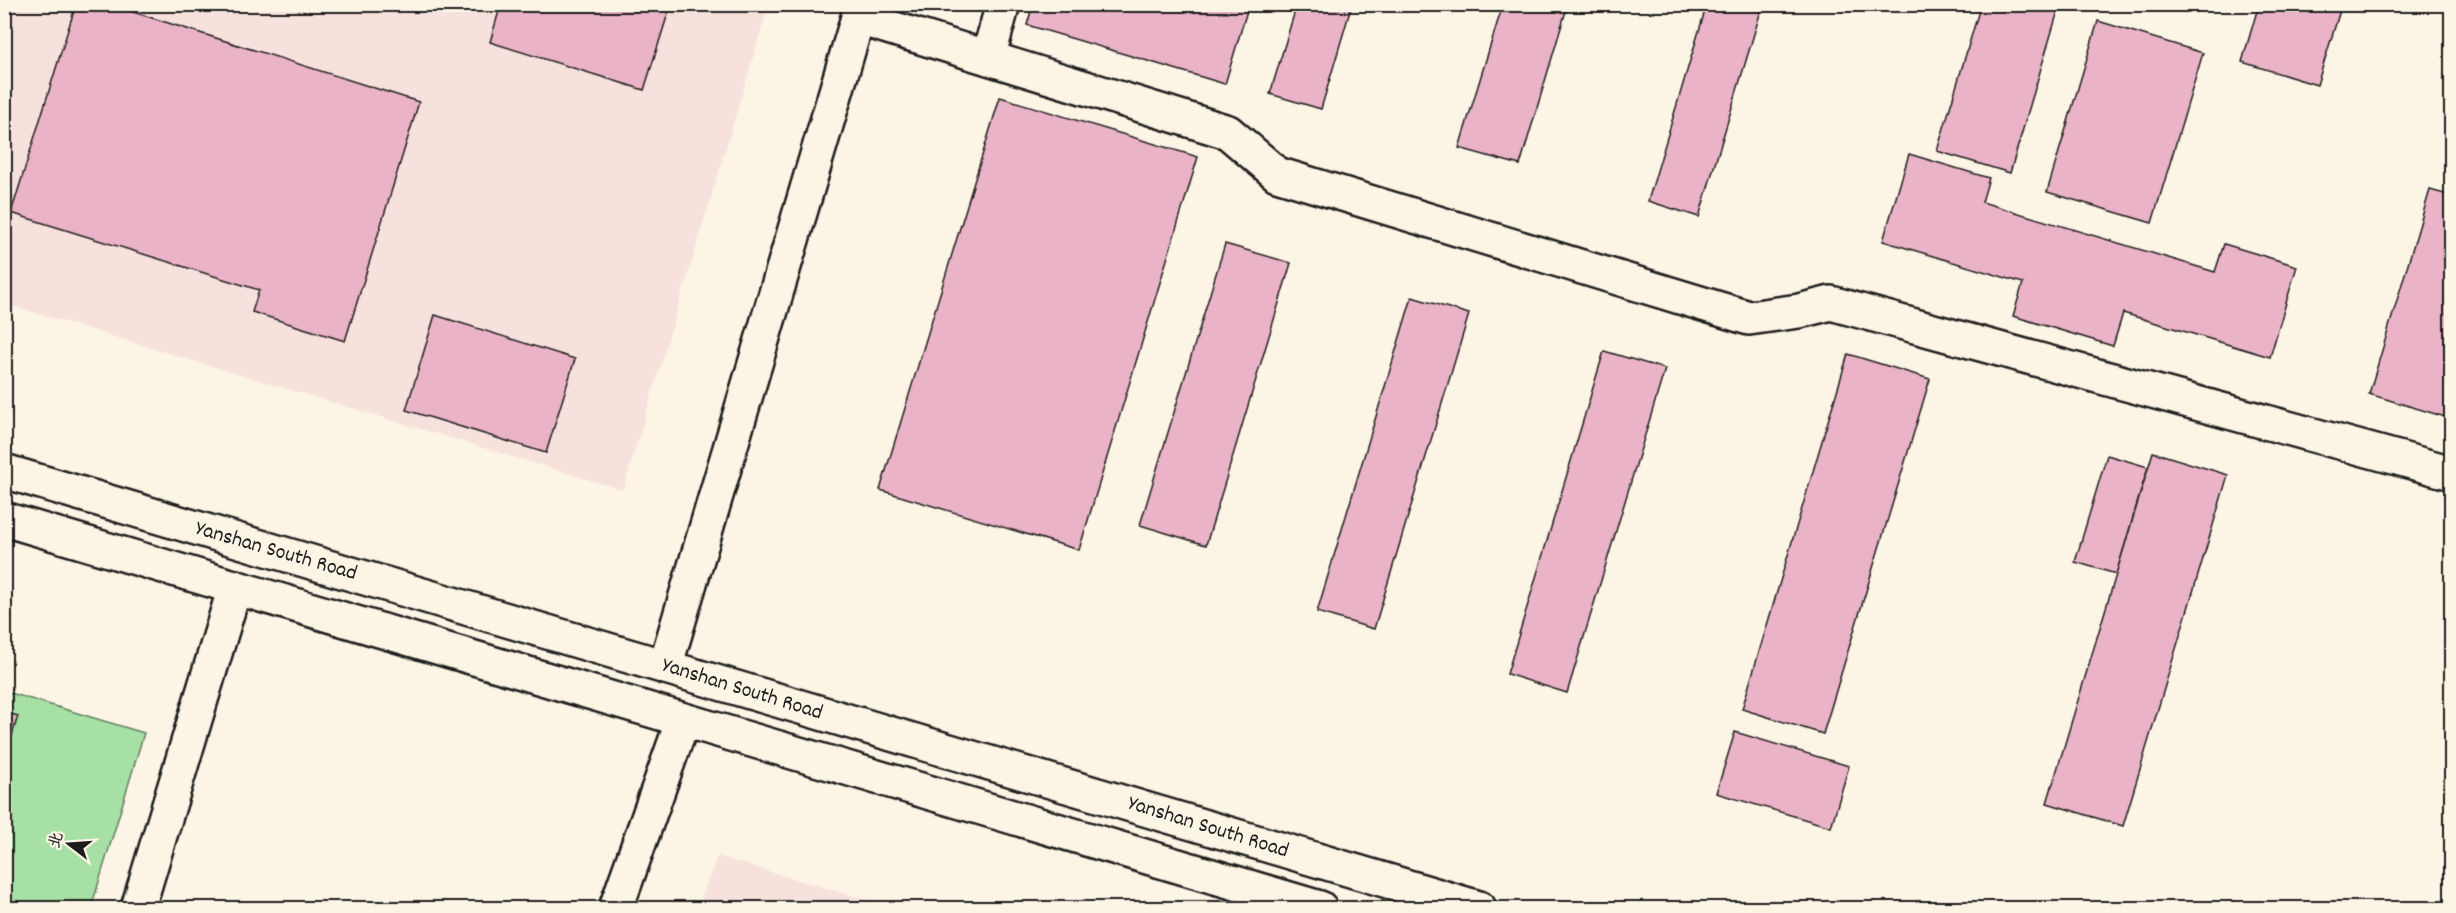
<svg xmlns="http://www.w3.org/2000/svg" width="2456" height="913" viewBox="0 0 2456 913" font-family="Dekko,'LXGW WenKai TC',sans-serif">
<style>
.built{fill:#f7e1dc}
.green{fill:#a7e0a5;stroke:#627e60;stroke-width:1.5}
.building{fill:#ebb3c8;stroke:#1c1c1c;stroke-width:1.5}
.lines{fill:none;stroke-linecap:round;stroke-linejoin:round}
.minor-casing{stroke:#1c1c1c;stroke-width:38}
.major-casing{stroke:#1c1c1c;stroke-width:38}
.minor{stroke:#fcf5e5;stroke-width:33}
.major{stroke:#fcf5e5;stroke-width:33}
.labels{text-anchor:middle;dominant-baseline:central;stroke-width:5;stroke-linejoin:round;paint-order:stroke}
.street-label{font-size:22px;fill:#1c1c1c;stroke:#fcf5e5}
</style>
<rect width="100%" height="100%" fill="#fcf5e5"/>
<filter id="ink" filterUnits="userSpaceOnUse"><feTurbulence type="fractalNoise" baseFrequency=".0167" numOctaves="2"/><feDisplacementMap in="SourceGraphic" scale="12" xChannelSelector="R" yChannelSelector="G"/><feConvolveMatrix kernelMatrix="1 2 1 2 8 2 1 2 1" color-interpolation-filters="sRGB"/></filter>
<g filter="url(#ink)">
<!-- built -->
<path class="built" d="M4,5h765l-146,485 -618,-186z
M717,856l177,52h-196z"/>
<!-- green -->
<path class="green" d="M4,691l140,42 -53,175h-86z"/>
<!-- building -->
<path class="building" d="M76,4h32l311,98 -74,239 -93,-29 7,-22 -248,-77z
M501,4l114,1 56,-1 -27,86 -154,-48z
M1033,4h216l-24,80 -198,-59z
M1297,4h55l-31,105 -51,-15z
M1503,4h65l-48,161 -61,-17z
M1707,4h56l-64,213 -51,-16z
M1981,4h79l-50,169 -73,-22z
M2259,4h83l-25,81 -75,-23z
M2098,21l105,32 -51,170 -105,-31z
M1000,97l198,60 -119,393 -199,-60z
M1909,154l80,24 -7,24 233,70 9,-28 73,22 -27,91 -147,-44 -10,33 -100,-30 10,-33 -140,-42z
M2430,190l22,6v223l-83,-25z
M1225,244l66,19 -85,282 -66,-20z
M1412,297l57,17 -95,315 -57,-17z
M435,315l140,44 -29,94 -140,-43z
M1604,351l61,18 -98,324 -60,-19z
M1848,354l82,25 -107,355 -81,-25z
M2153,452l75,23 -105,351 -76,-23z
M2107,455l41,12 -32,107 -41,-12z
M4,712l14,4 -14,45z
M1735,732l114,34 -18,61 -115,-34z"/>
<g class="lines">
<!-- minor casing -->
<g class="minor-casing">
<path id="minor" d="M859,18l369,114 49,42 472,144 50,-7 32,-8 621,170
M988,58l15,-54
M665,667l197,-663
M138,908l97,-321
M616,908l67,-188"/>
</g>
<!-- major casing -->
<g class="major-casing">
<path id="major" d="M4,471l1475,437
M4,519l1316,389"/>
</g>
<!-- minor -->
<use href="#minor" class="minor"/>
<!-- major -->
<use href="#major" class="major"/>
</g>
</g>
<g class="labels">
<!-- street labels -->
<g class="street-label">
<text transform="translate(276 552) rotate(16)">Yanshan South Road</text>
<text transform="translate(742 690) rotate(17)">Yanshan South Road</text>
<text transform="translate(1208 828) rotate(17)">Yanshan South Road</text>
</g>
</g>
<!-- margin -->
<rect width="2456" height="913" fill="none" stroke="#fcf5e5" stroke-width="24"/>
<rect x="12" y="12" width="2432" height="889" fill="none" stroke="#1c1c1c" stroke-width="2" filter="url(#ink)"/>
<!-- north arrow -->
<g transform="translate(69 844) rotate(287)" stroke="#fcf5e5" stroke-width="4.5" paint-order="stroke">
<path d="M0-4.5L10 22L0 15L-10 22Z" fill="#1c1c1c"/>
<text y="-9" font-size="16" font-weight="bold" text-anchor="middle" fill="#1c1c1c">北</text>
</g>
</svg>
